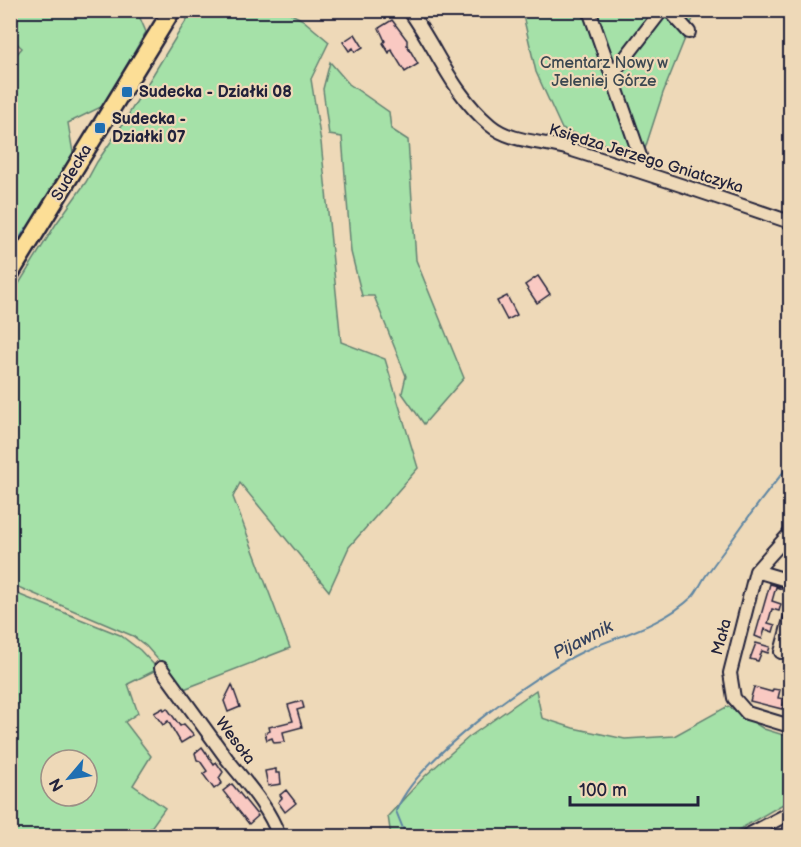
<svg xmlns="http://www.w3.org/2000/svg" width="801" height="847" viewBox="0 0 801 847" font-family="'Balsamiq Sans',sans-serif">
<style>
.green{fill:#a5e1a8;stroke:#648272;stroke-width:1.5;fill-rule:evenodd}
.lines{fill:none;stroke-linecap:round;stroke-linejoin:round}
.stream{stroke:#5f86a3;stroke-width:2}
.building{fill:#f9c9c2;stroke:#22223b;stroke-width:1.5}
.minor-casing{stroke:#22223b;stroke-width:16}
.major-casing{stroke:#22223b;stroke-width:21}
.minor{stroke:#eed9b8;stroke-width:12}
.major{stroke:#fcde96;stroke-width:16}
.poi-dot{fill:#1f6fb2;stroke:#eed9b8;stroke-width:2}
.labels{text-anchor:middle;dominant-baseline:central;stroke-width:4.5;stroke-linejoin:round;paint-order:stroke}
.park-label{font-size:16px;fill:#3c4851;stroke:#eed9b8}
.poi-label{font-size:16px;font-weight:bold;fill:#22223b;stroke:#eed9b8;text-anchor:start}
.street-label{font-size:16px;fill:#22223b;stroke:#eed9b8}
.water-label{font-size:18px;font-style:italic;fill:#36435e;stroke:#eed9b8}
</style>
<rect width="100%" height="100%" fill="#eed9b8"/>
<filter id="ink" filterUnits="userSpaceOnUse"><feTurbulence type="fractalNoise" baseFrequency=".0167" numOctaves="2"/><feDisplacementMap in="SourceGraphic" scale="12" xChannelSelector="R" yChannelSelector="G"/><feConvolveMatrix kernelMatrix="1 2 1 2 8 2 1 2 1" color-interpolation-filters="sRGB"/></filter>
<g filter="url(#ink)">
<!-- green -->
<path class="green" d="M11,11h126l9,21 -43,74 -35,17 6,36 -48,75 -15,12v-21l2,-11 -3,-3v-149l12,-14 -11,-10z
M192,11h94l17,9 26,22 -18,37 10,63 20,200 44,17 33,109 -69,79 -20,44 -89,-108 -7,14 57,151 -106,41 -38,-43 -13,-10 -122,-52 -1,-286 46,-74 30,-42 11,-20 22,-32z
M522,11h174l-33,82 -21,65 -80,-29 -26,-57z
M330,62l19,22 40,28 2,17 17,11 8,120 48,118 -40,46 -22,-31 4,-17 -32,-80h-12l-11,-44 -9,-115 -13,-2 -6,-46z
M10,591l110,44 20,15 18,19 -30,15 10,29 -13,9 26,34 -18,29 32,23 -20,28h-134zM51,760h36v36h-36z
M536,690l6,28 31,10 52,11 49,-3 54,-30 36,23 26,8v63l-62,36h-337l-3,-20 37,-40 44,-39z"/>
<g class="lines">
<!-- stream -->
<path class="stream" d="M10,255l16,-27 3,1
M406,836l-10,-25c22,-54 136,-135 188,-160 37,-16 79,-26 109,-55 5,-6 8,-13 12,-19 9,-13 18,-25 27,-37 18,-26 38,-52 58,-76"/>
</g>
<!-- building -->
<path class="building" d="M392,20l15,20v5l11,19 -13,8 -14,-23 -2,4 -6,-10 2,-2 -6,-13z
M355,34l8,13 -8,5 -2,-4 -4,3 -6,-9z
M538,276l12,18 -13,9 -12,-18z
M507,296l10,19 -10,5 -10,-19z
M770,584l15,4 -1,2 -8,-3 -4,14 9,3 -2,7 -7,-2 -4,14 7,2 -2,7 -8,-3 -3,10 -7,-3z
M756,643l14,4 -2,6 -6,-2 -4,10 -8,-2z
M232,685l8,22 -12,5 -4,-11z
M754,687l18,5 1,-3 7,1 -2,8 7,1 -3,10 -32,-8z
M302,701l2,7 -7,2 5,17 -19,5 2,10 -11,1 -2,-5 -5,2 -2,-7 5,-2 -1,-4 24,-6 -5,-16z
M163,708l1,2 3,-2 13,18 4,-2 10,11 -13,8 -13,-22 -5,4 -9,-12z
M202,747l12,17 2,-2 7,10 -4,6 3,5 -8,6 -11,-15 4,-3 -7,-10 -3,-1 -2,-7z
M276,769v4h4l1,11 -13,2 -3,-15z
M232,784l26,32 -9,8 -26,-33z
M286,790l10,13 -11,9 -7,-10 4,-4 -2,-3z"/>
<g class="lines">
<!-- minor casing -->
<g class="minor-casing">
<path id="minor" d="M409,10c29,40 42,82 81,115 21,18 54,16 79,24 74,23 148,48 221,73
M589,10l51,146 2,9 -3,6
M669,10l20,22
M612,75l50,-65
M790,533l-34,38 -26,102 4,25 13,15 43,13
M756,571l34,10
M781,652l9,-33
M161,668c22,30 44,61 66,91 20,25 41,47 52,77
M746,836l44,-23"/>
</g>
<!-- major casing -->
<g class="major-casing">
<path id="major" d="M10,274l162,-264"/>
</g>
<!-- minor -->
<use href="#minor" class="minor"/>
<!-- major -->
<use href="#major" class="major"/>
</g>
</g>
<!-- markers -->
<g class="poi-dot">
<rect x="121" y="86" width="12" height="12" rx="3"/>
<rect x="94" y="122" width="12" height="12" rx="3"/>
</g>
<g class="labels">
<!-- park labels -->
<g class="park-label">
<text x="604" y="63">Cmentarz Nowy w<tspan x="604" dy="18">Jeleniej Górze</tspan></text>
</g>
<!-- poi labels -->
<g class="poi-label">
<text x="139" y="92">Sudecka - Działki 08</text>
<text x="112" y="119">Sudecka -<tspan x="112" dy="18">Działki 07</tspan></text>
</g>
<!-- street labels -->
<g class="street-label">
<text transform="translate(646 159) rotate(17)">Księdza Jerzego Gniatczyka</text>
<text transform="translate(72 173) rotate(-59)">Sudecka</text>
<text transform="translate(722 637) rotate(-75)">Mała</text>
<text transform="translate(235 741) rotate(53)">Wesoła</text>
</g>
<!-- water labels -->
<g class="water-label">
<text transform="translate(583 640) rotate(-27)">Pijawnik</text>
</g>
</g>
<!-- margin -->
<rect width="801" height="847" fill="none" stroke="#eed9b8" stroke-width="36"/>
<rect x="18" y="18" width="765" height="811" fill="none" stroke="#22223b" stroke-width="2" filter="url(#ink)"/>
<!-- north arrow -->
<g transform="translate(69 778) rotate(241)"><circle r="28" fill="#eed9b8" stroke="#9c9086" stroke-width="1.5"/>
<path d="M0-4.5L10 22L0 15L-10 22Z" fill="#1f6fb2"/>
<text y="-9" font-size="16" font-weight="bold" text-anchor="middle" fill="#22223b">N</text>
</g>
<!-- scale -->
<path d="M570 796v9h128v-9" fill="none" stroke="#22223b" stroke-width="3"/>
<text x="579" y="796" font-size="18" fill="#22223b" stroke="#eed9b8" stroke-width="4.5" paint-order="stroke">100 m</text>
</svg>
